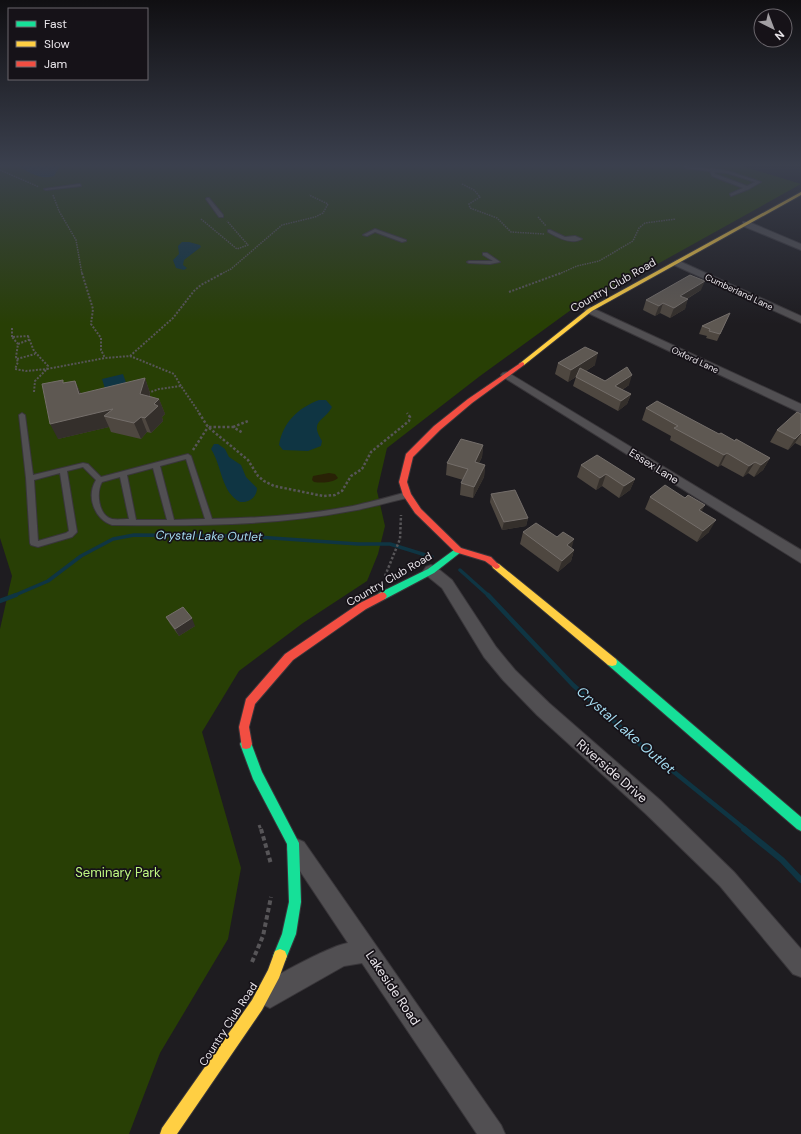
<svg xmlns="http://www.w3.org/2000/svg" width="801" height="1134" viewBox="0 0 801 1134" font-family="'DM Sans',sans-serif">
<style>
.green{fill:#283f05}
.sand{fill:#292206}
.water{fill:#0f3543}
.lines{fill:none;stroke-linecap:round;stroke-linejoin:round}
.stream-far2{stroke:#0f3543;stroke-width:3.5}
.stream-far1{stroke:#0f3543;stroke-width:4.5}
.stream{stroke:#0f3543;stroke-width:6}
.lane-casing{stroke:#39363a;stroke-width:2}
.street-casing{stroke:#39363a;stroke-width:2}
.fast-casing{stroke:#39363a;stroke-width:2}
.slow-casing{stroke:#39363a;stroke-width:2}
.jam-casing{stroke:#39363a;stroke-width:2}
.path-far4{stroke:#575558;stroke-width:1.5;stroke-dasharray:1.5 1;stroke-linecap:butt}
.path-far3{stroke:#575558;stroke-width:2;stroke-dasharray:2 1.5;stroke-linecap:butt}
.path-far2{stroke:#575558;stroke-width:2.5;stroke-dasharray:2.5 2;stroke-linecap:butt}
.path-far1{stroke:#575558;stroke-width:3;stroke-dasharray:3.5 2.5;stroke-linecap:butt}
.path{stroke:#575558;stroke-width:4;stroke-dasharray:4.5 3;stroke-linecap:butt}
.lane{fill:#514f52;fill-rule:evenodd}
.street{fill:#514f52;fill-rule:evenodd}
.fast{fill:#16e098;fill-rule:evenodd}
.slow{fill:#ffcf43;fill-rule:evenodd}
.jam{fill:#f24e42;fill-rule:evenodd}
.wall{fill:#4e4740}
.shaded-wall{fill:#342f2b}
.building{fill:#5e5852;stroke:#746e6a}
.labels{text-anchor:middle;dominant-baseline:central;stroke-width:3.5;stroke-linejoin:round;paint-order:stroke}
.far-street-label{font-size:9px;fill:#e9e5ea;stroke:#161218}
.street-label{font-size:11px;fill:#e9e5ea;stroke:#161218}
.water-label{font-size:12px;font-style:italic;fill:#a5dcf1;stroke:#161218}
.near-street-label{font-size:13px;fill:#e9e5ea;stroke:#161218}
.near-park-label{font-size:13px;fill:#bef781;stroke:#161218}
.near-water-label{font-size:14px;font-style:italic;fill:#a5dcf1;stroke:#161218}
</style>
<rect width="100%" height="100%" fill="#1e1c20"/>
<!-- green -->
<path class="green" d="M0,166h742l59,18 -156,87 -70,36 -95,69 -93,72 -10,43 8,35 -7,28 -11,27 -64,42 -64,48 -37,61 39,136 -13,71 -68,114 -31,81h-129v-505l12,-53 -12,-38z"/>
<!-- sand -->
<path class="sand" d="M329,473l6,1 3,4c-6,5 -16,5 -24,4l-2,-2 1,-4z"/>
<!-- water -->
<path class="water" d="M19,166h41l-6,10c-13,4 -25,-3 -35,-10z
M182,242h7l11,3 1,2 -17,13 -1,5 4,3 -3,2 -8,-2 -3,-8 6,-6 -1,-8z
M123,374l7,20 -24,-2 -4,-13z
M319,400h7l6,7c-8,15 -23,13 -10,34l-1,5 -13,5 -25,-1 -4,-5c4,-23 19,-37 40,-45z
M214,444h4l7,5 4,8 12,8 5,12 11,11c0,9 -8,15 -17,14 -19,-10 -18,-36 -29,-53z"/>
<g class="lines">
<!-- stream-far2 -->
<path class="stream-far2" d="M460,570l29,26
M13,596l35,-15 33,-25 32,-17 21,-4 109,1 115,8h32l42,13"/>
<!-- stream-far1 -->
<path class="stream-far1" d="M488,595l85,90 70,62 103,83
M0,601l16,-6"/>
<!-- stream -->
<path class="stream" d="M744,829l38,31 19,20"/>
<!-- lane casing -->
<g class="lane-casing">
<path id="lane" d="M685,166l25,3 2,-1 2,1 14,2 33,11 -12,7 -18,7 -1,-2 13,-6 -31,-12 -2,-5 -26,-3zM714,172l13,1 28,9 -8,4 -32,-12z
M80,184l1,2 -35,4 -2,-1z
M207,198h2l14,17v2h-4l-13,-18z
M375,229l31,11v1l-4,1 -27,-10 -8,4 -4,-1z
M550,230l15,7 10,-1 7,3c-10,6 -24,-1 -34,-7v-2z
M483,253h4l13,9 -10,2 -21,-1 -2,-1 2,-1h24l-10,-6z
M22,413l3,2 8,60 50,-12 5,1 13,13 87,-23 3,2 21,63c47,-1 95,-4 141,-13 18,-4 36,-9 54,-14l4,3 -4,3c-19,4 -37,10 -56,13 -79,15 -159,15 -239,14 -18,-6 -26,-29 -16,-45l-13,-13 -16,4 10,61 -5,5 -34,10 -7,-2 -1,-2 -4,-65 -7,-63zM186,459l19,60 -31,1 -14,-54zM153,468l14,52h-31l-9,-45zM60,473l9,58 -3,2 -28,8 -4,-61zM120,477l9,42c-5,0 -12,1 -17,0 -14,-4 -16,-27 -10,-37z"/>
</g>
<!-- street casing -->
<g class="street-casing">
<path id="street" d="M743,222h6l52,22v6l-58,-24z
M677,260l124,56v7l-127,-58 -2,-2z
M590,307l211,97v9l-215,-101 -1,-2z
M507,372l294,178v13l-298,-186 -2,-2 2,-2z
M431,565l5,2 16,13 44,67 19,23 34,33 111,97 74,72 67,77v28l-8,-3 -73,-88 -74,-72 -109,-99 -34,-35 -19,-23 -42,-69 -16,-13 -3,-4 3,-4z
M297,839l7,3 197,283 4,9h-28l-115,-171 -18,3 -74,42 -8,-4 -4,-8c1,-3 2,-6 4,-9 10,-11 71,-42 86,-44l-58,-87 -3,-7 3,-7z"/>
</g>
<!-- fast casing -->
<g class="fast-casing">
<path id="fast" d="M458,547l3,1 1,2 -1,2 -27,21 -49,26h-6l-2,-3 2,-3 49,-24z
M612,658l4,1 185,158v14l-4,-2 -189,-164 -1,-3 1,-3z
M246,739l4,1 12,32 37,71 2,59 -5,32 -11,27 -5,2 -5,-2 -2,-5 9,-22 7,-32 -2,-58 -34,-65 -13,-35 2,-4z"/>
</g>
<!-- slow casing -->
<g class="slow-casing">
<path id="slow" d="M801,192v3l-209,116 -68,54h-4l-1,-1 69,-55z
M496,563l3,1 117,95 1,3 -1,3 -4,1 -4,-1 -115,-97 -1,-2 1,-2z
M280,949l5,2 2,5 -8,22 -17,32 -85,124h-17l2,-6 90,-128 16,-30 7,-19z"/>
</g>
<!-- jam casing -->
<g class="jam-casing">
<path id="jam" d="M522,362l2,1v2l-52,38 -32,27 -27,27 -6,25 4,12 10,15 40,39 30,9 9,9 -1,2 -3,1 -11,-8 -30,-9 -40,-39 -12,-18 -4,-13 7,-28 28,-28 34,-27z
M382,592l3,1 2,3 -2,3 -19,10 -73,51 -38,44 -6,23 3,17 -2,4 -4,1 -4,-1 -3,-21 7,-28 39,-45 75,-51z"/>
</g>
<!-- path-far4 -->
<path class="path-far4" d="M0,170l39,17
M462,184l12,6 6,7 -11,7 1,4 27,10 14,14 33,2
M53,195l6,16 17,29 6,34
M538,217l8,9
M201,219l36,30 11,-4 -21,-24
M221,274l10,-5 51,-44 33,-8 8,-4 5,-9 -19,-9
M559,274l18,-8 22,-5 34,-20 6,-13 6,-5 31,-4"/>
<!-- path-far3 -->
<path class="path-far3" d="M82,273l11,36 -2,15 10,14v12l4,8
M509,292l52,-19
M12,328v9
M28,336l6,15 14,15 -1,3 -21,2 -11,-2 3,-7 -2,-5 2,-13 -6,-7z
M18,344l13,-5
M130,356l43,-38 21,-27 7,-6 22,-12
M17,359l18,-5
M34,392l1,-11 12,-12 58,-11 25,-2 44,18 7,12
M148,393l11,-4 22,-3 19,28"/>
<!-- path-far2 -->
<path class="path-far2" d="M199,413l9,14 40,33 10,16 6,5 10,5 49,10 12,-1 7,-4 9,-15 11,-7 9,-17 38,-31 1,-4 -3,-4
M209,427h24l10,6
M233,427l15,-6
M193,450l15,-23
M385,576l15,-37 1,-24"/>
<!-- path-far1 -->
<path class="path-far1" d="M259,825l2,5"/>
<!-- path -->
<path class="path" d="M261,829l10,35
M252,962l11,-26 8,-39"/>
<!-- lane -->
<use href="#lane" class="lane"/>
<!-- street -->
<use href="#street" class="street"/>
<!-- fast -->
<use href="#fast" class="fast"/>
<!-- slow -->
<use href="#slow" class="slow"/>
<!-- jam -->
<use href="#jam" class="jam"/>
</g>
<!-- wall -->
<path class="wall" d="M701,290l-14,9 -2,10 -15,9 -10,-5 -5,3 -12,-6 3,-10z
M730,313l-13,28 -11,-3 1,-2 -8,-2 3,-8z
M558,363l37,2 -9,6 19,10 24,4 -7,5 9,4 -4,10 -9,7 -45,-25 3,-9 -8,5 -13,-8z
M145,378l5,15v3l9,3 6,15 -3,3 1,4 -12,12 -4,-1 -6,7 -30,-7 -2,-5 -51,12 6,-56 11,-2 6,13z
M646,408l89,33 35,17 -7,12 -9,7 -6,-4 -5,4 -22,-12 -3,2 -48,-27 1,-4 -29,-16z
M801,414v32l-6,-3 -7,7 -18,-8 7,-12z
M483,445l-1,12 -3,6 6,2 -1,12 -11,21 -13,-3 1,-12 2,-3 -17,-5 1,-12z
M581,465l54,14 -5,11 -11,8 -17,-12 -6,4 -19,-13z
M491,494l37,24 -2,8 -24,4 -12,-28z
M650,497l52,15 7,20 -12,10 -52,-33z
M523,532l48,16 3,2 -3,11 -13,11 -38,-28z
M166,617l29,9 -16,10 -9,-12z"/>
<!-- shaded-wall -->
<path class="shaded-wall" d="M705,281l-4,9 -25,15 4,-9z
M688,299l-3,10 -15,9 4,-10z
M663,303l-3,10 -5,3 4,-10z
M598,353l-3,12 -27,17 3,-12z
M632,375l-3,10 -17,11 3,-10z
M145,378l5,15 -4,16 -6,-15z
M75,381l7,15 -3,-2z
M631,394l-4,10 -9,7 3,-10z
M159,399l6,15 -3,3 1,4 -12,12 -6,-15 9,-14z
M113,409l-9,7 5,11 -51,12 -8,-15z
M141,417l6,15 -6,7 -7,-16z
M801,433v1l-6,9 -7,7 7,-11z
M483,445l-1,12 -9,17 2,-12z
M727,453l-6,12 -3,2 6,-12z
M770,458l-7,12 -9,7 7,-12z
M755,462l-7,11 -5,4 6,-11z
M485,465l-1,12 -11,21 1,-11z
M606,474l-4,12 -6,4 4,-12z
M635,479l-5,11 -11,8 5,-12z
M705,505l-6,12v-7z
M528,518l-2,8 -24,4 2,-8z
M716,520l-7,12 -12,10 6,-11z
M574,539l-3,12 -4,-6z
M574,550l-3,11 -13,11 4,-11z
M192,618l3,8 -16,10 -4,-7z"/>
<!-- building -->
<path class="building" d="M690,275l15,6 -25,15 8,3 -14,9 -11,-5 -4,3 -13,-6z
M730,313l-10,21 -11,-3 1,-2 -8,-3z
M585,347l13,6 -27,17 -13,-7z
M627,367l5,8 -17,11 16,8 -10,7 -45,-24 4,-9 25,13z
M145,378l-5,16 19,5 -5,5 4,2 -13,12 -4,-1 -7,6 -30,-7 9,-7 -63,15 -8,-40 21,-4v3l12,-2 4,13z
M657,401l62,33 2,-1 14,8 1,-2 34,19 -9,7 -6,-3 -6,4 -22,-13 -3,2 -50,-27 4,-2 -32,-18z
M797,412l4,2v19l-6,6 -18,-9z
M461,439l22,6 -8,17 10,3 -11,22 -13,-4 7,-14 -21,-6z
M597,455l38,24 -11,7 -18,-12 -6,4 -19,-13z
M665,485l20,13 3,-3 17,10 -6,5 17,10 -13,11 -53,-34z
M515,490l13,28 -24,4 -13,-28z
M536,523l21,14 6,-5 11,7 -7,6 7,5 -12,11 -39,-29z
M183,607l9,11 -17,11 -9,-12z"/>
<!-- sky -->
<linearGradient id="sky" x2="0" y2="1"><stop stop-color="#100f12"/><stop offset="0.51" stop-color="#3b404e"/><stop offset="1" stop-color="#3b404e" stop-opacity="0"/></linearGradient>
<rect width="801" height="324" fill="url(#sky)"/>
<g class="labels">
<!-- far-street labels -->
<g class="far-street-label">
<text transform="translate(739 292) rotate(25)">Cumberland Lane</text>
<text transform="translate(695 360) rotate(25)">Oxford Lane</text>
</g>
<!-- street labels -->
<g class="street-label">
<text transform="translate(613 285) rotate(-30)">Country Club Road</text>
<text transform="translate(654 466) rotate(32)">Essex Lane</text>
<text transform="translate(389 579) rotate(-30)">Country Club Road</text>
<text transform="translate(228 1024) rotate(-57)">Country Club Road</text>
</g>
<!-- water labels -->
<g class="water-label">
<text transform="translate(209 536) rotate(1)">Crystal Lake Outlet</text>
</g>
<!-- near-street labels -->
<g class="near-street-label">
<text transform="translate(612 771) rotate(41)">Riverside Drive</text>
<text transform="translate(393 988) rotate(56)">Lakeside Road</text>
</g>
<!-- near-park labels -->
<g class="near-park-label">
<text x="118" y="872">Seminary Park</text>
</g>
<!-- near-water labels -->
<g class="near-water-label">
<text transform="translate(626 730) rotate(41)">Crystal Lake Outlet</text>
</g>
</g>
<!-- legend -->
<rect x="8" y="8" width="140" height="72" fill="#161218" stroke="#6a666c"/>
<rect x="16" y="21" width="20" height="6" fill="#16e098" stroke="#6a666c"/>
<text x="44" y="28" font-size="12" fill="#e9e5ea">Fast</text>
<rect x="16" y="41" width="20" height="6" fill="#ffcf43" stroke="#6a666c"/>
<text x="44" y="48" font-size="12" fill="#e9e5ea">Slow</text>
<rect x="16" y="61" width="20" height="6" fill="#f24e42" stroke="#6a666c"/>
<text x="44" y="68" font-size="12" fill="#e9e5ea">Jam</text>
<!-- north arrow -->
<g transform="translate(773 28) rotate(138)"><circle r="19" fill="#161218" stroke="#6a666c"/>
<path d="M0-3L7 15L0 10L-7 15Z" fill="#a29fa3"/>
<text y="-6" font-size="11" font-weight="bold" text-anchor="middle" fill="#e9e5ea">N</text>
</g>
</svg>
